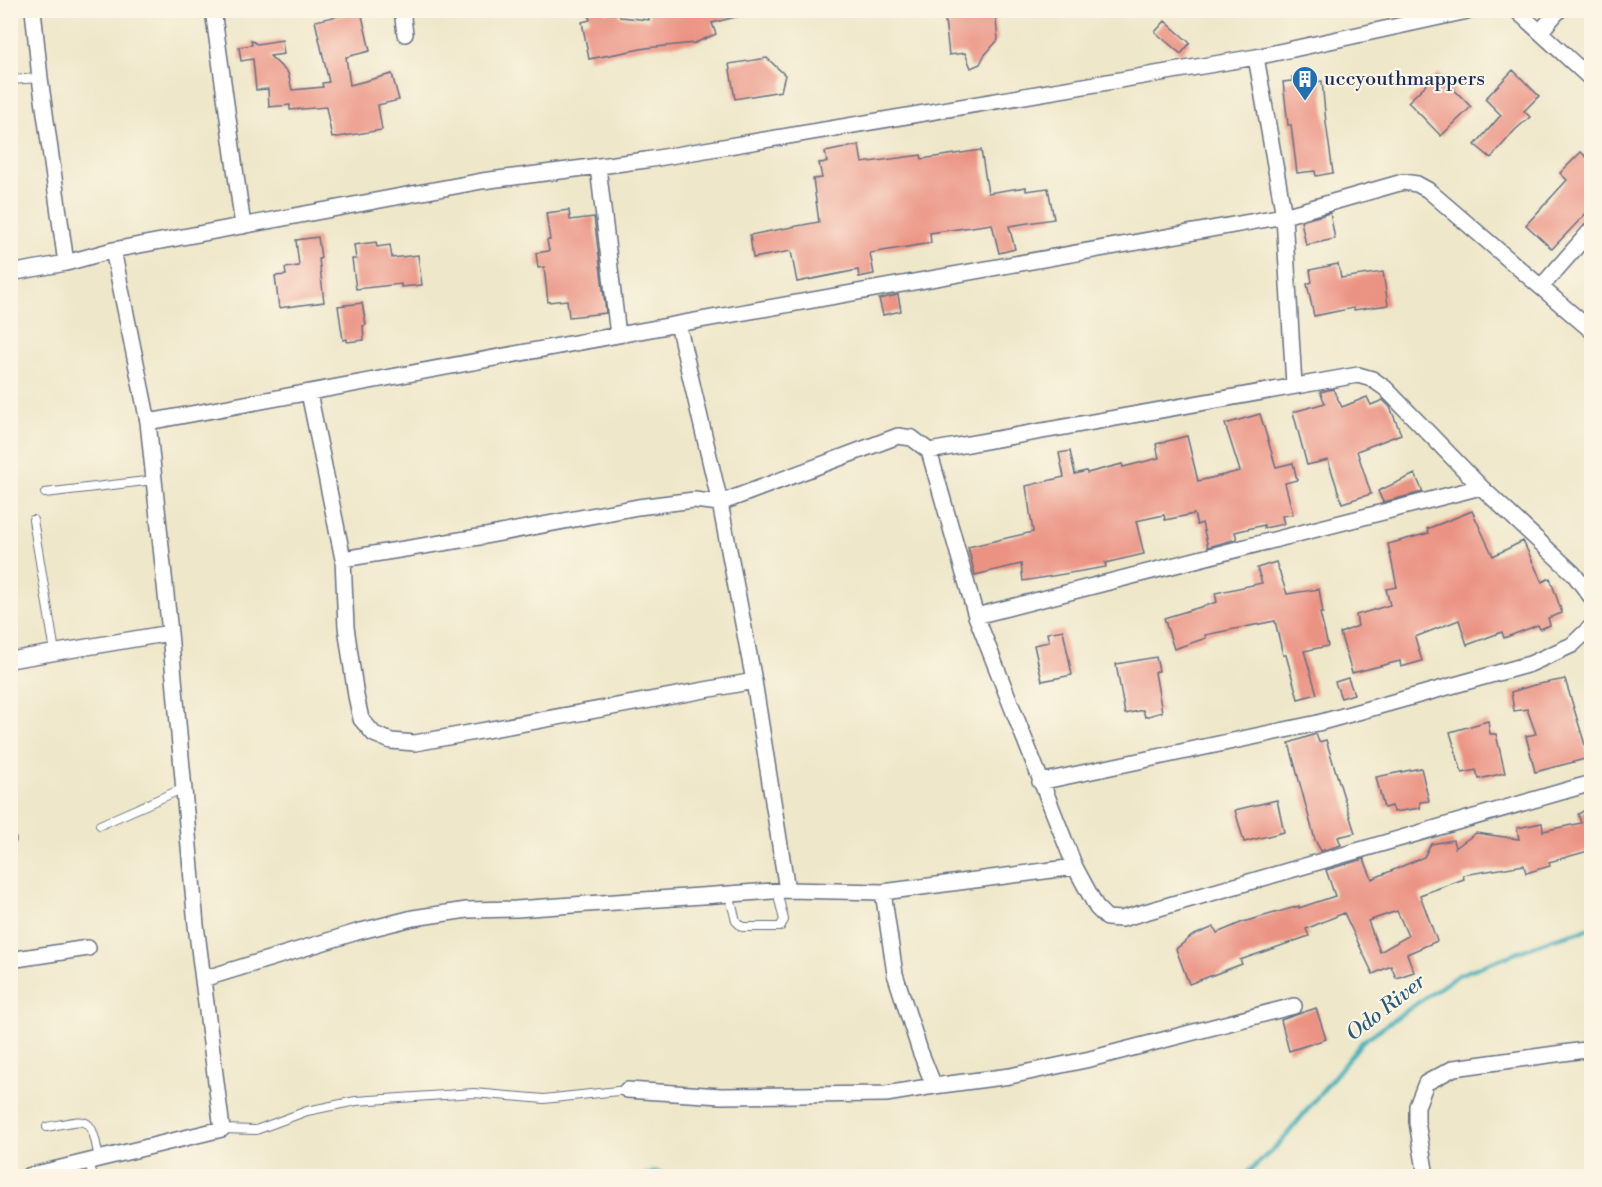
<svg xmlns="http://www.w3.org/2000/svg" width="1602" height="1187" viewBox="0 0 1602 1187" font-family="'Libre Bodoni',serif">
<style>
.lines{fill:none;stroke-linecap:round;stroke-linejoin:round}
.stream{stroke:#3eaeb8;stroke-width:4.5}
.building{fill:#eb9383;fill-rule:evenodd}
.service-casing{stroke:#656f83;stroke-width:10}
.minor-casing{stroke:#656f83;stroke-width:18}
.service{stroke:#fff;stroke-width:8}
.minor{stroke:#fff;stroke-width:15}
.labels{text-anchor:middle;dominant-baseline:central;stroke-width:4.5;stroke-linejoin:round;paint-order:stroke}
.poi-label{font-size:20px;fill:#1b2f5e;stroke:#fcf5e5;text-anchor:start}
.water-label{font-size:21px;font-style:italic;fill:#275b7e;stroke:#fcf5e5}
</style>
<rect width="100%" height="100%" fill="#fcf5e5"/>
<filter id="ink" filterUnits="userSpaceOnUse"><feTurbulence type="fractalNoise" baseFrequency=".0167" numOctaves="2"/><feDisplacementMap in="SourceGraphic" scale="12" xChannelSelector="R" yChannelSelector="G"/><feConvolveMatrix kernelMatrix="1 2 1 2 8 2 1 2 1" color-interpolation-filters="sRGB"/></filter>
<filter id="wash" filterUnits="userSpaceOnUse"><feTurbulence type="fractalNoise" baseFrequency=".008" numOctaves="4" result="noise"/><feDisplacementMap in="SourceGraphic" scale="24" xChannelSelector="R" yChannelSelector="G"/><feGaussianBlur stdDeviation="1.35" result="paint"/><feColorMatrix in="noise" values="0 0 0 0 0 0 0 0 0 0 0 0 0 0 0 0 0 1.4 0 .05"/><feComposite in="paint" operator="in"/></filter>
<g filter="url(#wash)">
<rect width="100%" height="100%" fill="#eee7c9"/>
<g class="lines">
<!-- stream -->
<path class="stream" d="M643,1176l13,-4 19,4
M1244,1176l37,-34 82,-101 95,-66 95,-36 39,-11"/>
</g>
<g id="blocks">
<!-- building -->
<path class="building" d="M588,10h18v3l13,-2 1,6 29,3 -1,-10h94l1,5 -31,8 4,11 -21,9 -49,5 -57,11 -7,-37 8,-2z
M995,10l3,30 -14,16 -4,8 -9,4 -6,-15 -16,2 -5,-44z
M361,11l9,40 -24,6 4,28 42,-11 7,26 -21,5 4,25 -50,8 -6,-31 -36,3v-5l-21,2 -1,-18 -12,1 -3,-31 -12,2 -2,-14 13,-2 -1,-5 6,4 25,-4 2,14 -14,2 18,17 4,17 31,-3 -1,-4 7,-1 -14,-61z
M1165,21l25,22 -9,11 -26,-22z
M767,58l18,17 -4,16 -46,8 -6,-35z
M1513,70l26,26 -15,15 6,6 -15,13 -24,28 -16,-13 26,-30 -16,-16z
M1438,73l33,34 -30,29 -33,-34z
M1311,74l1,8 10,-1 4,42 7,50 -17,3 -1,-5 -18,2 -6,-48h-3l-5,-43 9,-1v-4z
M859,145l3,18 59,-8 1,4 59,-9 7,43 38,-6v4l22,-3 6,31 -45,7 6,23 -16,4 -7,-29 -62,9 1,10 -61,10 4,21 -15,3 -1,-7 -61,12 -6,-31 -38,7 -3,-23 69,-13 -6,-43 9,-1 -3,-15 8,-1 -2,-10z
M1581,152l11,10v45l-40,42 -26,-24 41,-45 -7,-7z
M569,210l1,10 24,-3 12,96 -37,4 -2,-17 -19,2 -4,-35 -6,1 -2,-15 13,-2 -2,-11h3l-4,-27z
M1330,213l5,26 -29,6 -5,-24z
M318,237l3,21 -2,1 5,43 -45,6 -4,-32 11,-1 -1,-7 14,-2 -3,-26z
M376,242l1,5 13,-2 2,13 26,-3 4,30 -21,2v-3l-45,5 -4,-30h4l-2,-14z
M1338,264l3,14 42,-6 5,33 -34,5 -1,-2 -39,8 -7,-32 5,-2 -2,-12z
M898,295l3,16 -18,4 -4,-16z
M362,303l4,22 -3,1 1,14 -17,2v-3l-4,1 -5,-34z
M1333,389l9,18 25,-10 4,8 12,-5 7,7 11,27 -44,17 14,43 -29,9 -14,-43 -21,5 -14,-53 32,-9 -5,-11z
M1260,414l16,53 17,-4 4,17 -12,3 8,31 -11,2 2,8 -20,4v-3l-29,7 2,7 -29,8 -6,-24 -5,2 -3,-11 -29,6 -1,-5 -28,6 8,33 -39,9 1,4 -83,14 -2,-17 -46,11 -7,-28 65,-15 -7,-46 38,-9 -5,-24 11,-2 5,23 11,-3 1,2 35,-9 1,3 36,-9 -3,-14 31,-8 11,45 42,-10 -15,-47z
M1415,474l8,18 -40,10 -5,-11z
M1472,511l21,45 30,-15 19,41 8,-4 12,35 -14,5 2,7 -10,4 -2,-4 -34,13 -2,-6 -35,13 -8,-25 -44,17 7,24 -21,6 -1,-6 -48,12 -12,-40 18,-7 -2,-11 34,-10 -4,-16 11,-2 -9,-43 41,-11 -2,-4z
M1276,562l11,32 32,-5 4,24h-3l8,33 -24,5 13,43 -19,5 -12,-44h-3l-8,-34 -70,14 1,3 -32,11 -10,-31 53,-16 -2,-9 47,-10 -5,-15z
M1063,630l9,45 -30,6 -8,-36 15,-3 -2,-9z
M1156,657l3,14 -4,1 7,40 -17,5 -2,-7 -18,4 -9,-50z
M1348,678l6,16 -13,4 -6,-16z
M1565,679l24,79 -54,14 -9,-36 10,-2 -9,-25 -13,2 -3,-19 23,-7z
M1488,721l2,13h6l9,39 -26,6 -3,-9 -14,3 -12,-41z
M1316,734l3,8 7,-2 29,93 -17,4 3,8 -20,6 -6,-11 -26,-97z
M1421,768l8,33 -9,1v6l-26,4 -2,-6 -8,2 -8,-31z
M1277,800l7,32 -40,10 -9,-32z
M1592,806v44l-43,12 1,4 -24,7 -2,-8 -61,10 1,4 -44,16 17,46 -30,13 7,18 -18,6 -5,-12 -18,8 -29,-61 -38,16 3,7 -69,24 2,4 -53,20 -13,-35 16,-13 22,-9 3,6 26,-11 56,-16v2l36,-12 -9,-26 38,-11 8,20 52,-22 7,-13 22,-4 2,8 21,-15 43,6 -2,-11 25,-5 1,8 38,-8 -3,-9zM1397,911l11,25 -28,16 -12,-31z
M1316,1008l10,31 -37,12 -8,-31z"/>
</g>
</g>
<g filter="url(#ink)">
<use href="#blocks" fill-opacity="0" stroke="#656f83" stroke-width="1.5"/>
<g class="lines">
<!-- service casing -->
<g class="service-casing">
<path id="service" d="M10,80l30,-2
M45,493l109,-13
M33,520l22,132
M100,825l84,-37
M10,840h2
M729,894l7,27 6,6h38l4,-7 -7,-29
M47,1127c43,-9 44,-12 52,32
M222,1129l34,1 51,-19 49,-10 118,-8 70,6 83,-9
M89,1162l4,14"/>
</g>
<!-- minor casing -->
<g class="minor-casing">
<path id="minor" d="M33,10l7,68 26,185
M213,10l30,216
M402,10l3,24
M1516,10l76,70
M1540,32l19,-22
M1256,57l28,159 10,169
M598,167l20,168
M10,273l56,-10 47,-13 369,-69 164,-21 610,-103 216,-47
M1541,287l51,-58
M678,324l42,179 34,178 33,209
M309,393l34,166 3,68 10,69 5,23 13,15 17,7 24,2 339,-62
M148,422l530,-98 606,-108 119,-34 14,2 11,6 164,141
M929,451l47,165 99,251 22,41 10,10 14,1 471,-136
M343,559l142,-23 153,-29 56,-7 26,3 178,-67 14,2 17,13 429,-76 14,4 13,9 96,99 92,86 19,25
M976,616l505,-129
M10,660l160,-27
M1040,782l278,-59 212,-59 42,-19 20,-19
M10,960l78,-12
M203,979l154,-47 56,-14 54,-8 49,-1 271,-19 96,2 192,-25
M934,1086l76,-10 80,-17 204,-53
M627,1090l94,6 165,-2 48,-8 -14,-35 -25,-77 -12,-82
M28,1176l194,-47 -26,-204 -26,-292 -22,-211 -35,-172
M1426,1176l-9,-54v-16l9,-23 28,-15 138,-19"/>
</g>
<!-- service -->
<use href="#service" class="service"/>
<!-- minor -->
<use href="#minor" class="minor"/>
</g>
</g>
<!-- icons -->
<defs>
<g id="building-pin" transform="scale(1.35)"><path d="M0 17L-7.5 6A9.5 9.5 0 1 1 7.5 6Z" fill="#1f6fb2" stroke="#fcf5e5"/><path d="M-4-6H4V6H1V3H-1V6H-4ZM-2.5-4.3h1.7v1.8h-1.7ZM.8-4.3h1.7v1.8H.8ZM-2.5-1h1.7V.8h-1.7ZM.8-1h1.7V.8H.8Z" fill="#fff"/></g>
</defs>
<g fill-rule="evenodd">
<use href="#building-pin" x="1305" y="79"/>
</g>
<g class="labels">
<!-- poi labels -->
<g class="poi-label">
<text x="1324" y="79">uccyouthmappers</text>
</g>
<!-- water labels -->
<g class="water-label">
<text transform="translate(1386 1008) rotate(-38)">Odo River</text>
</g>
</g>
<!-- margin -->
<rect width="1602" height="1187" fill="none" stroke="#fcf5e5" stroke-width="36"/>
</svg>
